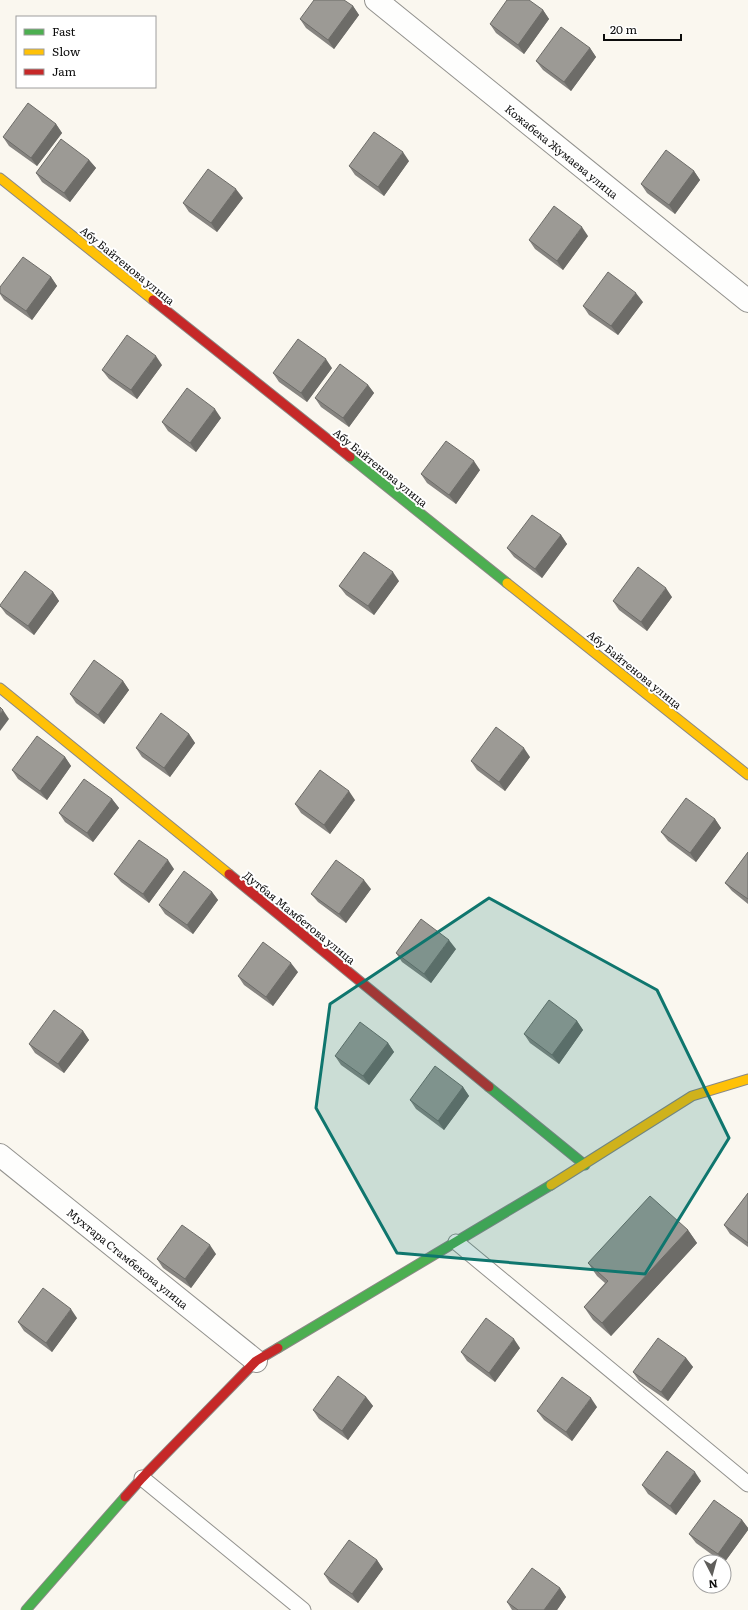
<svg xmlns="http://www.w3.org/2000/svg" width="748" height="1610" viewBox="0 0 748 1610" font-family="Literata,serif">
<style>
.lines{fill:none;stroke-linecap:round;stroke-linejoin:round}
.lane-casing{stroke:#93928e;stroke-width:17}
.street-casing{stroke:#93928e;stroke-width:24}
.fast-casing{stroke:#8a8885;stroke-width:11}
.slow-casing{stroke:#8a8885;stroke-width:11}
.jam-casing{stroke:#8a8885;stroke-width:11}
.lane{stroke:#fefefd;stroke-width:15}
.street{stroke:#fefefd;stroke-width:22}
.fast{stroke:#4caf50;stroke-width:9}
.slow{stroke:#ffc107;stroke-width:9}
.jam{stroke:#c62828;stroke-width:9}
.wall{fill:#868480}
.shaded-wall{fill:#6d6c68}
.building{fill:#9c9a95;stroke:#6d6c68}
.marked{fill:#0f766e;fill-opacity:0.2;stroke:#0f766e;stroke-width:3;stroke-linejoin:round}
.labels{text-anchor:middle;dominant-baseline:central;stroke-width:4;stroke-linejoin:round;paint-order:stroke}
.street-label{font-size:11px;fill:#0c0c0c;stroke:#fff}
</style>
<rect width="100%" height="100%" fill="#faf7ef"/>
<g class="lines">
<!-- lane casing -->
<g class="lane-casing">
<path id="lane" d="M456,1242l292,242
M142,1478l161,132"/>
</g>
<!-- street casing -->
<g class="street-casing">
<path id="street" d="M376,0l372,301
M0,1155l256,206"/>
</g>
<!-- fast casing -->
<g class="fast-casing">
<path id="fast" d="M350,457l157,126
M489,1087l96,78
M278,1348l273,-163
M26,1610l99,-113"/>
</g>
<!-- slow casing -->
<g class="slow-casing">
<path id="slow" d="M0,178l153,122
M507,583l241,192
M0,688l229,186
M551,1185l141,-89 56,-17"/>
</g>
<!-- jam casing -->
<g class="jam-casing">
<path id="jam" d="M153,300l197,157
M229,874l260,213
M125,1497l17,-19 114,-117 22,-13"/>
</g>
<!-- lane -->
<use href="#lane" class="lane"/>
<!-- street -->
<use href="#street" class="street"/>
<!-- fast -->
<use href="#fast" class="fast"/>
<!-- slow -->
<use href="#slow" class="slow"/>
<!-- jam -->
<use href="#jam" class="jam"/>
</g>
<!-- wall -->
<path class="wall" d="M353,6l6,9 -25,34 -28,-21 -6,-9z
M543,10l6,9 -25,35 -28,-21 -6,-9z
M590,48l6,9 -25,34 -28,-21 -7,-9z
M56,124l6,9 -25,33 -28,-20 -6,-9z
M89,160l7,8 -26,34 -28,-20 -6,-9z
M409,161l-25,35 -29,-21 -6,-9z
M694,171l6,9 -25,34 -28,-21 -6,-9z
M243,198l-26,34 -28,-20 -6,-9z
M588,236l-25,34 -28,-21 -6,-9z
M51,277l6,9 -25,34 -28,-20 -4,-6v-7z
M643,302l-25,33 -29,-20 -6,-9z
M162,365l-25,34 -28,-20 -7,-9z
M332,368l-25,34 -28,-20 -6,-9z
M368,385l6,8 -25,34 -28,-20 -6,-9z
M221,418l-25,34 -28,-21 -6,-9z
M480,470l-24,34 -29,-21 -6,-9z
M561,535l6,9 -25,34 -28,-21 -7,-9z
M399,581l-25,34 -28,-20 -7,-9z
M53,592l6,9 -25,34 -28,-21 -6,-8z
M672,597l-25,34 -28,-21 -6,-9z
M123,681l6,9 -25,34 -28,-21 -6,-9z
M189,734l6,9 -25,34 -28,-20 -6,-9z
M65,757l6,9 -24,34 -29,-21 -6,-9z
M530,757l-25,34 -28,-21 -6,-9z
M112,799l7,9 -26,34 -28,-20 -6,-9z
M355,800l-25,34 -29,-21 -6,-9z
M715,819l6,9 -25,34 -28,-21 -7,-9z
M748,852v52l-16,-13 -7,-8z
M174,869l-25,34 -28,-21 -7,-8z
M371,889l-25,34 -28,-21 -7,-8z
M212,892l6,8 -25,34 -28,-20 -6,-9z
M456,949l-25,34 -29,-21 -6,-9z
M298,972l-25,34 -29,-21 -6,-9z
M577,1021l6,9 -24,34 -29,-21 -6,-9z
M83,1031l6,9 -25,33 -29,-20 -6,-9z
M388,1043l6,9 -25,33 -28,-20 -6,-9z
M463,1087l6,9 -25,34 -28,-21 -6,-9z
M748,1193v54l-18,-13 -6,-9z
M688,1230l9,13 -86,93 -18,-16 -9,-13 21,-24 -8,-7 -9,-13z
M216,1254l-25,34 -28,-20 -6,-9z
M77,1318l-25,34 -28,-21 -6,-9z
M520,1348l-25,34 -28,-21 -6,-9z
M686,1358l7,9 -25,34 -29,-20 -6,-9z
M366,1397l7,9 -25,34 -29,-21 -6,-9z
M597,1407l-25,34 -28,-21 -7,-9z
M701,1481l-25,34 -28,-21 -6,-9z
M742,1520l6,8v2l-24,33v-1h-2l-26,-19 -7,-9z
M377,1560l6,9 -25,34 -28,-20 -6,-9z
M560,1588l6,9 -9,13h-45l-5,-8z"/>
<!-- shaded-wall -->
<path class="shaded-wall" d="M353,6l6,9 -25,34 -6,-9z
M543,10l6,9 -25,35 -6,-9z
M590,48l6,9 -25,34 -7,-9z
M56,124l6,9 -25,33 -6,-8z
M403,152l6,9 -25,35 -6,-9z
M89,160l7,8 -26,34 -6,-9z
M694,171l6,9 -25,34 -6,-9z
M236,189l7,9 -26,34 -6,-9z
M582,227l6,9 -25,34 -6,-9z
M51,277l6,9 -25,34 -6,-9z
M636,293l7,9 -25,33 -7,-9z
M156,356l6,9 -25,34 -6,-9z
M326,359l6,9 -25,34 -6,-9z
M368,385l6,8 -25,34 -6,-9z
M215,409l6,9 -25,34 -6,-9z
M474,461l6,9 -24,34 -7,-9z
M561,535l6,9 -25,34 -7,-9z
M393,572l6,9 -25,34 -6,-9z
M666,588l6,9 -25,34 -6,-9z
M53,592l6,9 -25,34 -6,-9z
M123,681l6,9 -25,34 -6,-9z
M3,710l6,9 -9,12v-17z
M189,734l6,9 -25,34 -6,-9z
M524,748l6,9 -25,34 -6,-9z
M65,757l6,9 -24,34 -7,-9z
M349,791l6,9 -25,34 -6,-9z
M112,799l7,9 -26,34 -6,-9z
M715,819l6,9 -25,34 -6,-9z
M168,860l6,9 -25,34 -6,-9z
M364,880l7,9 -25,34 -7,-9z
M212,892l6,8 -25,34 -6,-9z
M449,940l7,9 -25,34 -7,-9z
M291,963l7,9 -25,34 -7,-9z
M577,1021l6,9 -24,34 -7,-9z
M83,1031l6,9 -25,33 -6,-9z
M388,1043l6,9 -25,33 -6,-9z
M463,1087l6,9 -25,34 -6,-9z
M688,1230l9,13 -86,93 -9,-13z
M210,1245l6,9 -25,34 -6,-9z
M71,1309l6,9 -25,34 -6,-9z
M514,1339l6,9 -25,34 -6,-9z
M686,1358l7,9 -25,34 -7,-9z
M366,1397l7,9 -25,34 -6,-9z
M591,1398l6,9 -25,34 -6,-9z
M695,1472l6,9 -25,34 -6,-9z
M742,1520l6,8v2l-24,33v-1h-1l-5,-8z
M377,1560l6,9 -25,34 -6,-9z
M560,1588l6,9 -9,13h-13z"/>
<!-- building -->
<path class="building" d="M314,0h30l9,6 -25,34 -28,-21z
M507,0h22l14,10 -25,35 -28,-21z
M561,27l29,21 -26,34 -28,-21z
M28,103l28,21 -25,34 -28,-21z
M374,132l29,20 -25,35 -29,-21z
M61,139l28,21 -25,33 -28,-20z
M666,150l28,21 -25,34 -28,-21z
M208,169l28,20 -25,34 -28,-20z
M554,206l28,21 -25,34 -28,-21z
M23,257l28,20 -25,34 -26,-18v-6z
M608,272l28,21 -25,33 -28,-20z
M127,335l29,21 -25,34 -29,-20z
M298,339l28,20 -25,34 -28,-20z
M340,364l28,21 -25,33 -28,-20z
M187,388l28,21 -25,34 -28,-21z
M446,441l28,20 -25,34 -28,-21z
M532,515l29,20 -26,34 -28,-21z
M364,552l29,20 -25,34 -29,-20z
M638,567l28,21 -25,34 -28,-21z
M25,571l28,21 -25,34 -28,-20v-1z
M94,660l29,21 -25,34 -28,-21z
M0,707l3,3 -3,4z
M161,713l28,21 -25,34 -28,-20z
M496,727l28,21 -25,34 -28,-21z
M37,736l28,21 -25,34 -28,-21z
M320,770l29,21 -25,34 -29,-21z
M84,779l28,20 -25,34 -28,-20z
M686,798l29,21 -25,34 -29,-21z
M139,840l29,20 -25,34 -29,-20z
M748,852v47l-23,-16z
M336,860l28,20 -25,34 -28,-20z
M184,871l28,21 -25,33 -28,-20z
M421,919l28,21 -25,34 -28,-21z
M263,942l28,21 -25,34 -28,-21z
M549,1000l28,21 -25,34 -28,-21z
M54,1010l29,21 -25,33 -29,-20z
M360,1022l28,21 -25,33 -28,-20z
M435,1066l28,21 -25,34 -28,-21z
M748,1193v50l-24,-18z
M650,1196l38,34 -86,93 -18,-16 24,-26 -20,-18z
M182,1225l28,20 -25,34 -28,-20z
M43,1288l28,21 -25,34 -28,-21z
M486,1318l28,21 -25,34 -28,-21z
M658,1338l28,20 -25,34 -28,-20z
M338,1376l28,21 -24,34 -29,-21z
M562,1377l29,21 -25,34 -29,-21z
M667,1451l28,21 -25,34 -28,-21z
M714,1500l28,20 -24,34 -29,-20z
M349,1540l28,20 -25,34 -28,-20z
M532,1568l28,20 -16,22h-26l-11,-8z"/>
<!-- marked area -->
<path class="marked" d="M489,898l168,92 72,148 -84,136 -248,-21 -81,-145 14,-104z"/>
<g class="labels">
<!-- street labels -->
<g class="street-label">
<text transform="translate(562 151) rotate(39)">Кожабека Жумаева улица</text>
<text transform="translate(128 265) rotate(39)">Абу Байтенова улица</text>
<text transform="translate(381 467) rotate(39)">Абу Байтенова улица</text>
<text transform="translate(635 669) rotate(39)">Абу Байтенова улица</text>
<text transform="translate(300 917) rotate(39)">Дутбая Мамбетова улица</text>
<text transform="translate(128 1258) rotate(39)">Мухтара Стамбекова улица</text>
</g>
</g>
<!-- legend -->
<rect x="16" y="16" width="140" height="72" fill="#ffffff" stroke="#9e9e9e"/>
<rect x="24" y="29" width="20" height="6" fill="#4caf50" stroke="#9e9e9e"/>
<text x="52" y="36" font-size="12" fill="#0c0c0c">Fast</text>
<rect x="24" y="49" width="20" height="6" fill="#ffc107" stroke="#9e9e9e"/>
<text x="52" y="56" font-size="12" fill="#0c0c0c">Slow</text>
<rect x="24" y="69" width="20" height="6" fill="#c62828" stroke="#9e9e9e"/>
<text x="52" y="76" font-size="12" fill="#0c0c0c">Jam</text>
<!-- north arrow -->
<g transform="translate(712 1574) rotate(174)"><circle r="19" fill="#ffffff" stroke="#9e9e9e"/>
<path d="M0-3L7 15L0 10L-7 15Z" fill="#5f5e5b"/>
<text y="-6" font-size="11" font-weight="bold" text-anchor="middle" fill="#0c0c0c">N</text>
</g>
<!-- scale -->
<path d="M604 34v6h77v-6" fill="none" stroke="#0c0c0c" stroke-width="2"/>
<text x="610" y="34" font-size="12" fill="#0c0c0c" stroke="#ffffff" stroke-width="3" paint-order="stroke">20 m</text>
</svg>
